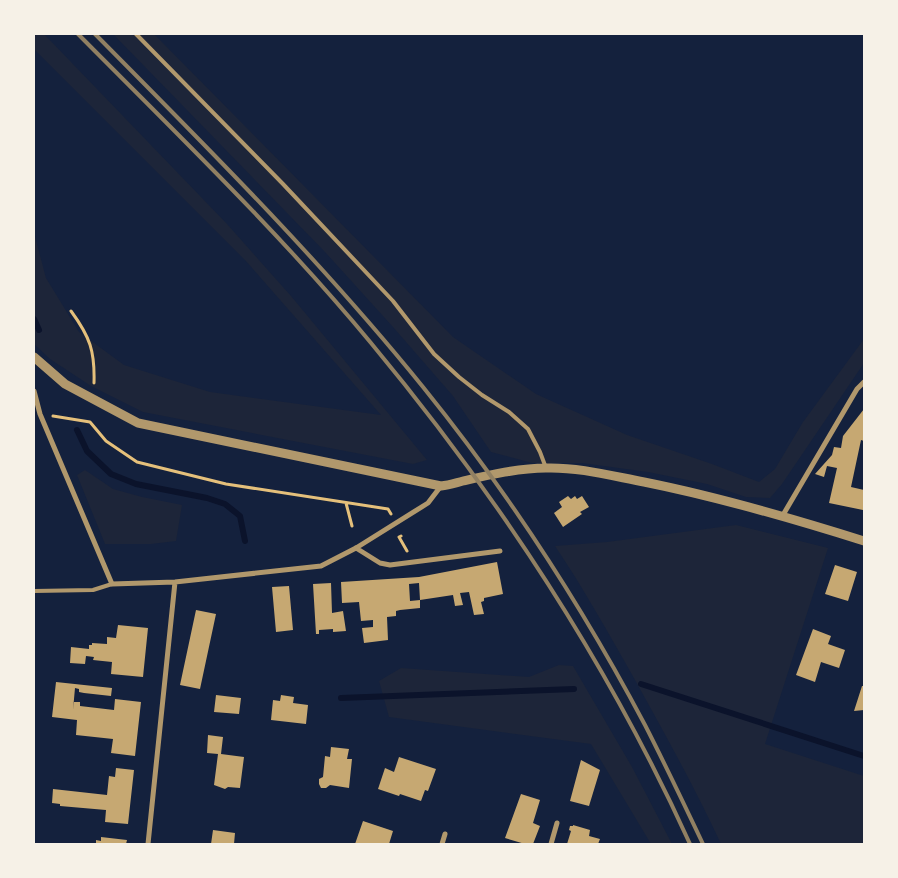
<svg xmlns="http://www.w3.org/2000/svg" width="898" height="878" viewBox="0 0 898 878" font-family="'Public Sans',sans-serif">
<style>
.green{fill:#1d2539}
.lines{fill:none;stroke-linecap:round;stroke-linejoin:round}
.stream{stroke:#0b132b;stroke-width:6}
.building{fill:#c6a872}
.path{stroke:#e5c07b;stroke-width:3}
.service{stroke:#b1986c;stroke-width:4}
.minor{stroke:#b1986c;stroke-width:5}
.tertiary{stroke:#b1986c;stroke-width:9}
.rail{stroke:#918062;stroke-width:4}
</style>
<rect width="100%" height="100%" fill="#14213d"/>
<!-- green -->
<path class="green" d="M34,34h10l183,190 64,72 136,164 -14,4 -270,-52 -52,-26 -41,-27 -16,-15v-111l12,45 33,54 45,33 86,27 171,23 -136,-155 -211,-211z
M113,34h41l299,303 83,57 91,41 85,29 47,18 16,-13 28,-47 61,-83v24l-82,121 -12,14 -24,-1 -39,-13 -59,-12 -66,-9h-50l-41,-11 -38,-56 -60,-69 -68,-75z
M85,470l28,19 29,8 40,8 -6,36 -25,3h-46l-28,-69z
M736,525l92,23 -63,196 99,32v68h-143c-26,-56 -56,-110 -86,-164 -26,-46 -51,-91 -80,-134l52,-4z
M559,665l14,1 59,101 40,77h-21l-60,-100 -202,-27 -10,-36 22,-13 128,9z"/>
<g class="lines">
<!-- stream -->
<path class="stream" d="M34,319l5,11
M77,430l10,21 24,23 25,10 71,14 18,6 15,12 5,25
M641,684l223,72
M341,698l233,-9"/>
</g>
<!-- building -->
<path class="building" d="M864,409v32l-3,-1 -10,47 13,3 -1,20 -34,-7 8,-35 -10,-2 -3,11 -9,-3 17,-19 2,-8 7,1 2,-12z
M568,496l3,3 4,-3 2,3 5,-3 7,11 -9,5 2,2 -19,13 -9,-14 8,-6 -3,-5z
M497,562l6,32 -19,4v3l-3,1 3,12 -10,1 -5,-23 -9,1 3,12 -8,1 -2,-11 -33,5 -1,-17 -10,1 1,17 10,-1v8l-20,2 -4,1v5l-9,1 1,23 -24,3 -2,-15 11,-1v-7l-12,1 -2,-19 -17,1 -1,-21 78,-5z
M835,565l22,7 -9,29 -23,-7z
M331,583l1,30 11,-2 3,20 -13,1v-3l-14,1v4h-3l-3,-50z
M289,586l4,44 -17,2 -4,-45z
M196,610l20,4 -16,75 -20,-4z
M118,625l30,3 -5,49 -32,-3 1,-12 -19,-2 1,-3 -8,-1 -1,8 -15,-1 1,-16 18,2v-4h3v-2l15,1v-7l9,1z
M813,629l18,7 -3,8 17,6 -6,18 -18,-6 -6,20 -19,-7z
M56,682l56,6 -1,8 -27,-3 -5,-1v-3l-4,-1 -2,22 1,-8h6v4l34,4 1,-11 26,3 -6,54 -24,-3 2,-14 -37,-4 1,-15 -25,-3z
M862,686h2v24l-10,1z
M216,695l25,3 -2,16 -25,-2z
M281,695l13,2 -1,6 15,2 -2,19 -35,-4 2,-20 7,1z
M208,735l15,2 -2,17 23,3 -4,31 -12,-1 -3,2 -11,-4 4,-31 -11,-1z
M331,747l18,2 -2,10h5l-3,29 -19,-3 -4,3h-5l-2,-4v-5l4,-2 2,-21 5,1z
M399,757l37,12 -8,22 -3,-1 -4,11 -21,-7 -1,2 -21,-7 7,-21 9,4z
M581,760l19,10 -11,36 -19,-5z
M116,768l18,2 -6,54 -23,-2 1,-12 -46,-4v-2l-8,-1 1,-14 54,6 2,-19 6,1z
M521,794l19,6 -7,23 7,3 -7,18h-8l-20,-6z
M363,821l30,10 -4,13h-34z
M573,825l17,5 -1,6 11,3 -2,5h-31l4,-13 -2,-1 1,-4h3z
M213,830l22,3 -1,11h-23z
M101,837l26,3 -1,4h-30v-4l5,1z"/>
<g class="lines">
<!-- path -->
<path class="path" d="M71,311c19,26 24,40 23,72
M53,416l37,6 16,19 31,21 89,22 162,25 3,5
M346,503l6,23
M401,536l-2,1 8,14"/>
<!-- service -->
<path class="service" d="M136,34l147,150 110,117 41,53 25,23 23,18 27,17 19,17 12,23 6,16
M34,591l59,-1 19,-6"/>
<!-- minor -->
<path class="minor" d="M34,391l6,23 72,170 63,-2 146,-16 35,-18 72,-45 13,-17
M783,515l74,-126 7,-7
M356,548l24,15 10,2 110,-14
M148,844l27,-262
M442,844l3,-10
M551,844l6,-21"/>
<!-- tertiary -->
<path class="tertiary" d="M34,357l31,27 73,39 303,63c8,-1 14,-3 22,-5 26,-6 56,-13 83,-13 33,-1 66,8 98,14 75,15 147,36 220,59"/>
<!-- rail -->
<path class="rail" d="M78,34c100,101 203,200 293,309 127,153 237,320 319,501
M95,34c113,114 227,228 328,353 84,104 159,219 222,338 20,39 39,79 58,119"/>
</g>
<!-- border -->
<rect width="898" height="878" fill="none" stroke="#f6f1e7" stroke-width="70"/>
</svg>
